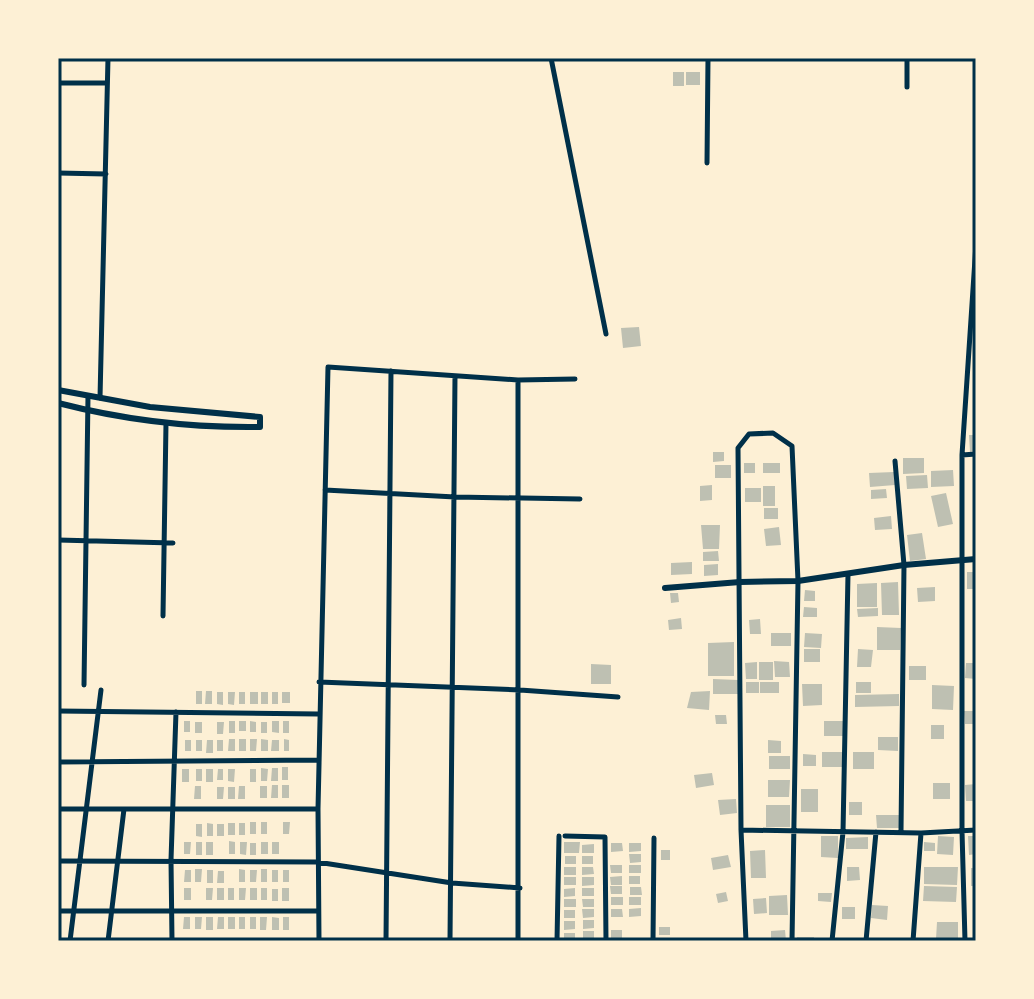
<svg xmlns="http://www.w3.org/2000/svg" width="1034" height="999" viewBox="0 0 1034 999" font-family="'DM Sans',sans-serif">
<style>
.building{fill:#bec0b2}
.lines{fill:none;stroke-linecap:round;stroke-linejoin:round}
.minor{stroke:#003049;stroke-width:5}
.tertiary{stroke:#003049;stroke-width:6}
.neatline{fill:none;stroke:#003049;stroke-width:3}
</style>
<rect width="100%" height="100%" fill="#fdf0d5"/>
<!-- building -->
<path class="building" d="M673,72h11v14h-11z
M686,72h14v13h-14z
M639,327l2,19 -18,2 -2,-20z
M969,435h7v16l-6,1z
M713,452h11v9l-11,1z
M903,458h21v15l-21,1z
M744,463h11v10h-11z
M763,463h17v10h-17z
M715,465h16v13h-16z
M953,470l1,16 -23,1v-16z
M894,472l1,13 -25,2 -1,-14z
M927,475l1,13 -21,1 -1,-13z
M712,485v15l-12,1v-15z
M763,486h12v20h-12z
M745,488h16v14h-16z
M886,489l1,9 -16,1v-9z
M946,493l7,31 -15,3 -7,-31z
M764,508h14v11h-14z
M891,516l1,13 -17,1 -1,-12z
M701,525h19l-1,24h-16z
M779,527l2,18 -15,1 -2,-17z
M922,533l4,26 -16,2 -3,-26z
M718,551l1,10h-16v-9z
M692,562v12l-21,1v-12z
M718,564v11l-14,1v-11z
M967,572h9v17h-9z
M898,582l1,33h-17l-1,-32z
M877,583v24h-20v-23z
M935,587v14l-17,1 -1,-14z
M805,590l10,1v10h-11z
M670,593h8l1,9 -8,1z
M804,607l13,1v9h-14z
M878,608v8l-20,1 -1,-8z
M681,618l1,11 -13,1 -1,-10z
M760,619l1,15h-11l-1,-14z
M877,627l24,1 -1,22h-23z
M771,633h20v13h-20z
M805,633l17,1 -1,14 -17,-1z
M734,642v34h-26v-33z
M804,649h16v13h-16z
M858,649l15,1 -2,17h-14z
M774,661l15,1 1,15h-15z
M757,662v17h-11l-1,-16z
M759,662h14v18h-14z
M966,663h10v16l-11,-1z
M591,664l20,1v19h-20z
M909,666h17v14h-17z
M713,679l25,1v14h-25z
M746,682h13v11h-13z
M760,682h19v11h-19z
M856,682h15v11h-15z
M802,684h20v21l-19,1z
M932,685l22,1 -1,24 -21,-1z
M196,691h6v13h-6z
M206,691h6v13h-7z
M710,691l-1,19 -22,-2 4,-16z
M217,692h6v13l-6,-1z
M228,692h7l-1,13 -6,-1z
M239,692h6v12h-6z
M250,692h8v12h-8z
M261,692h7v12h-7z
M272,692h6v12h-6z
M282,692h8v11h-8z
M899,694v12l-44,1v-12z
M964,711h12v13h-11z
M715,715h11l1,9h-11z
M184,721h6v11h-6z
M229,721h6v12h-6z
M239,721h7v10h-7z
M250,721l6,1v10h-6z
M272,721h7v12l-7,-1z
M283,721h6v12h-6z
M824,721h19v15h-19z
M195,722h7v11h-7z
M217,722h7l-1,12h-6z
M261,722h6v11h-6z
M931,725h13v14h-13z
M878,737h20v14l-20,-1z
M229,739h6v12h-7z
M239,739h7v12h-7z
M250,739h7l-1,12h-6z
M261,739l7,1v11h-7z
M284,739l5,1v11h-5z
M185,740h6v11h-6z
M196,740h6v11h-6z
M207,740h6v13h-7z
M217,740h6v11h-6z
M272,740h7v11h-8z
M768,740l13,1v12h-13z
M822,752h22l-1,15h-21z
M853,752h21v17h-21z
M803,754l13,1v11h-13z
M769,756h21v13h-21z
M282,767h6v13h-6z
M261,768l7,1 -1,12h-6z
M272,768h6v13h-7z
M182,769h7v13h-7z
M196,769h6v12h-6z
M206,769h7v13h-7z
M218,769h5v11h-6z
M228,769h7l-1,13 -6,-1z
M250,769h6v13h-6z
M712,773l2,12 -18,3 -2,-13z
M768,780h22l-1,17h-21z
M933,783h17v16h-17z
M976,784v17h-10l-1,-16z
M272,785h6v13h-7z
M282,785h7v13h-7z
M195,786h6v13h-7z
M239,786h6v13h-7z
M260,786h7v12h-7z
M217,787h7l-1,12h-6z
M228,787h7v12h-7z
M801,789h17v23h-17z
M736,799l1,14 -17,2 -2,-15z
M849,802h13v13h-13z
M766,805h24v22h-24z
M876,815h23v13h-22z
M250,822h6v12h-6z
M261,822h6v12h-6z
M283,822h7l-1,12h-6z
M207,823l6,1v12h-6z
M228,823h7v12h-7z
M239,823h6v12h-6z
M196,824h6v13l-6,-1z
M217,824h7v12h-7z
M821,836h17v22l-17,-1z
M938,836l16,1 -1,18 -16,-1z
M968,836h8v18l-7,1z
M868,837v12h-22v-11z
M229,841l6,1v12h-6z
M184,842h7l-1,12h-6z
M196,842h6v13h-6z
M206,842h7v13h-7z
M240,842h7l-1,13 -6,-1z
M261,842h7v12h-7z
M272,842h7v12h-7z
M564,842h16l-1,11h-15z
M924,842l11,1v8h-11z
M250,843h6v12h-6z
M611,843h11l1,8 -12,1z
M629,843h12v8l-12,1z
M594,844v9h-12v-8z
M661,850h9v10h-9z
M765,850l1,28h-15l-1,-27z
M629,854h12v8l-11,1z
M728,855l3,12 -18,3 -2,-12z
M565,856h11v8h-11z
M582,856h11v8h-11z
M610,865h12v8h-11z
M629,865h12v8h-12z
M564,867h12v8h-12z
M582,867h11l1,7 -12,1z
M847,867h12l1,13 -13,1z
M924,867h34l-1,18 -33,-1z
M971,868h5v18h-5z
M195,869h7l-1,13h-6z
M239,869l6,1v12h-6z
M261,869h6v13h-6z
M185,870h6v12h-7z
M207,870h6v13h-6z
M250,870h7l-1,12h-6z
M272,870h6v12h-6z
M283,870h6v12h-6z
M218,871h6v12h-7z
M622,876v9h-11l-1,-8z
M629,876h11v8h-11z
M564,877h12v8h-12z
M582,877h12v8l-12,1z
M610,886h12v8h-11z
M924,886l33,1 -1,15 -33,-1z
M630,887h11l1,8h-12z
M184,888h7v12h-7z
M206,888h7l-1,12h-6z
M217,888h7v12h-7z
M228,888h6v12h-6z
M239,888h7l-1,12h-6z
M250,888h7v12h-7z
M261,888h6v12h-6z
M282,888h7v13h-7z
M575,888v8l-11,1v-8z
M582,888h12v8h-12z
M272,889h6v12h-6z
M726,892l2,9 -10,2 -2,-9z
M818,893h14l-1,9 -13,-1z
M787,895l1,20h-19v-19z
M611,897h12v8h-12z
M629,897h12v8h-12z
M766,898l1,15 -13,1 -1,-15z
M564,899h12v8h-12z
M582,899h12v8h-11z
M872,905l16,1 -1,14 -16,-2z
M842,907h13v12h-13z
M641,908v8l-12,1v-8z
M582,909h12v8l-11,1z
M611,909h11l1,8h-12z
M564,910h11v8h-11z
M184,917h6v12h-7z
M195,917h7l-1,12h-6z
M206,917h7v13h-7z
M218,917h6v12h-7z
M228,917h7v12h-7z
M239,917h6v12h-6z
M250,917h6v12h-6z
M260,917h7l-1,13h-6z
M272,917l7,1v12h-7z
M283,917h6v13h-6z
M583,920h11v8l-11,1z
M564,921h11v8l-11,1z
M937,922h21v18l-22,-1z
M659,927h11v8h-11z
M611,930h11v8h-11z
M785,930l1,11h-15v-10z
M583,931h11v8l-11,1z
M564,933h11v8h-11z
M797,937h17v4h-17z"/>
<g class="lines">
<!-- minor -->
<path class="minor" d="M551,58l55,276
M58,83h49
M907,87v-29
M707,163l1,-105
M58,173l48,1
M518,380v561
M100,398l8,-340
M962,455l14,-1
M895,461l9,104 -3,267
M325,490l130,7 125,2
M58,540l115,3
M163,616l3,-193
M319,682l201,8 98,7
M84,685l4,-289
M58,711l260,3
M58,762l260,-2
M58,809h260l1,132
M318,809l10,-442 190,13 57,-1
M741,830l180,3 55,-3
M565,836l40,1 1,104
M58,861l259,1 135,21 68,5
M58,911h260
M70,941l31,-251
M108,941l16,-132
M172,941l-1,-81 5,-148
M386,941l5,-570
M450,941l5,-565
M557,941l2,-105
M653,941l1,-103
M746,941l-5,-111 -3,-382 11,-14 24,-1 19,13 6,135 -6,360
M832,941l11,-109 5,-258
M866,941l10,-109
M913,941l8,-108
M965,941l-3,-110v-376l14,-211"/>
<!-- tertiary -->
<path class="tertiary" d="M58,390l92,17 110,10v10c-68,1 -136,-7 -202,-24
M665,588l75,-6 58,-1 106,-16 72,-6"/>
</g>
<!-- border -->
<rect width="1034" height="999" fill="none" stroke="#fdf0d5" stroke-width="120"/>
<rect x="60" y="60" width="914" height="879" class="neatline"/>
</svg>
